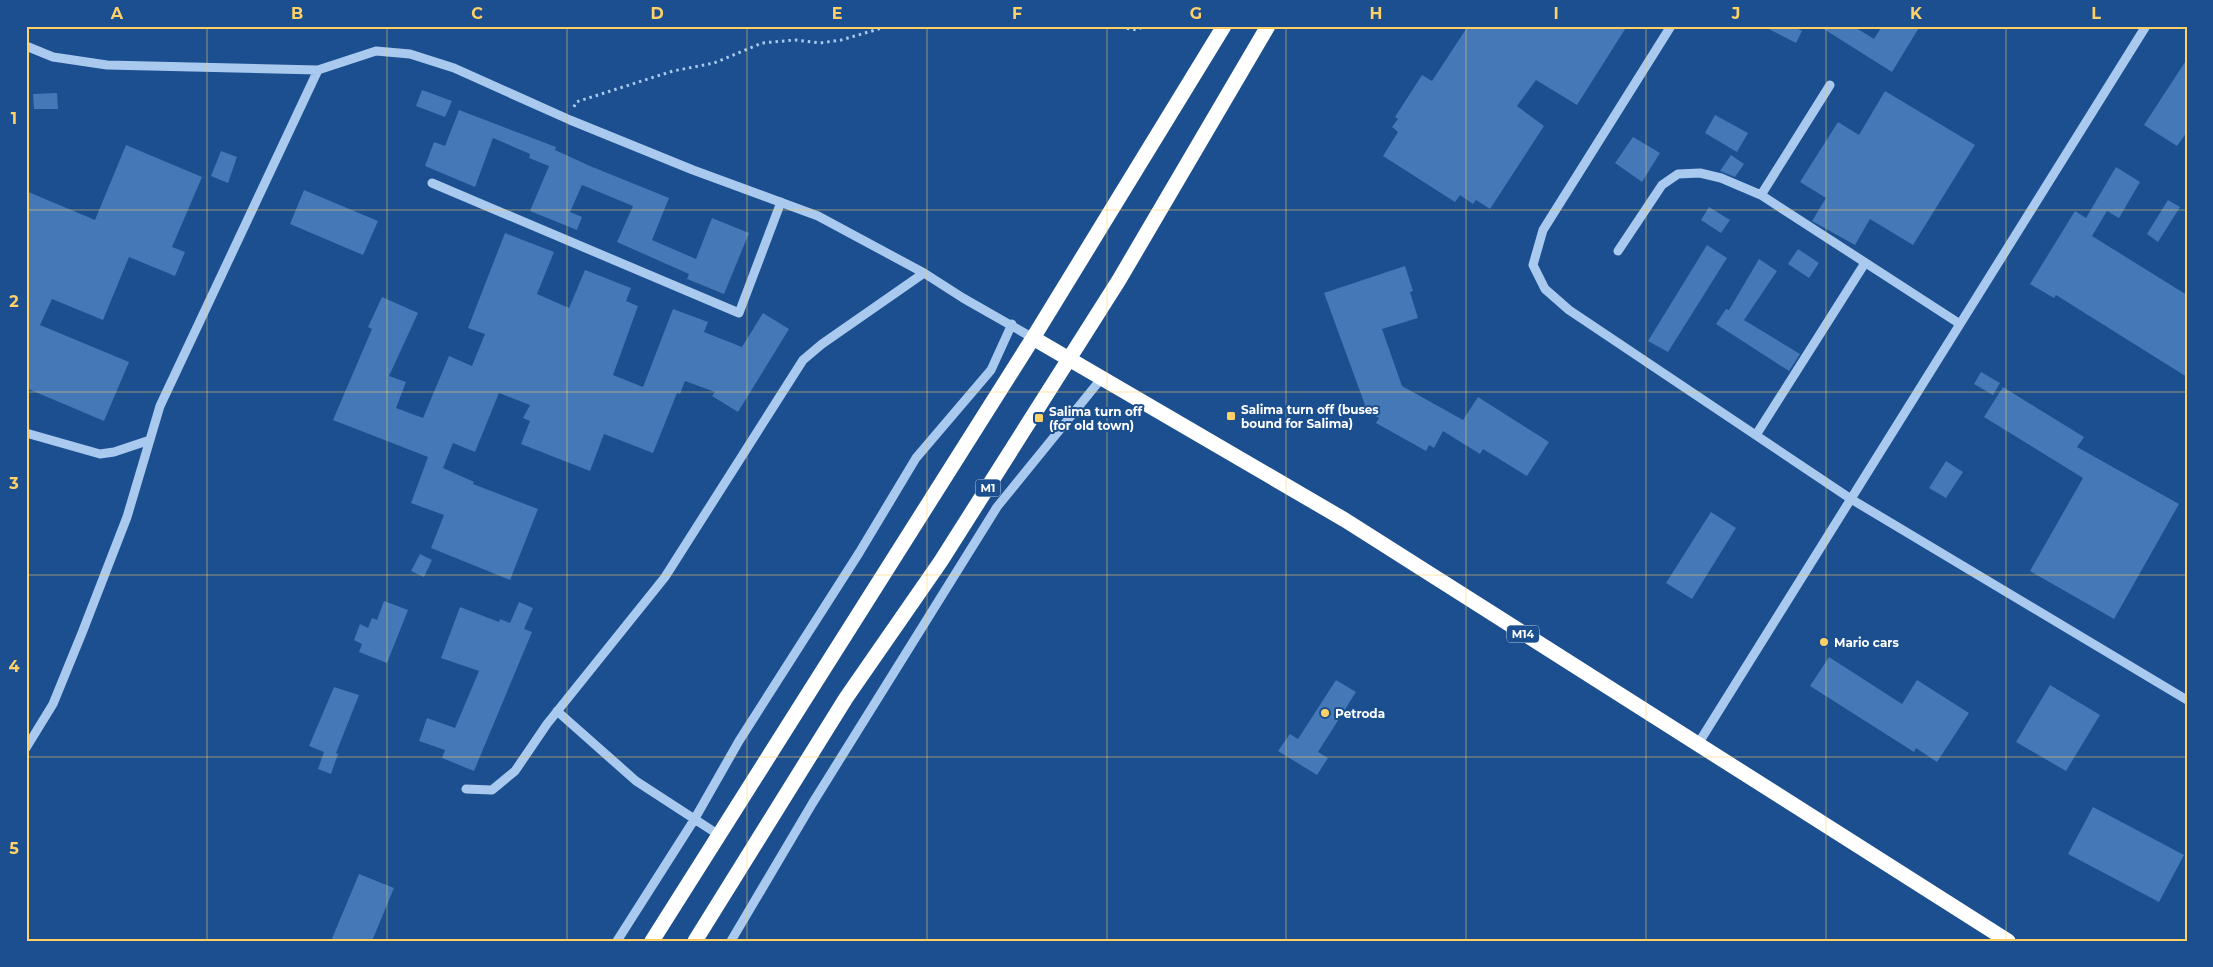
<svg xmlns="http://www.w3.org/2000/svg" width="2213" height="967" viewBox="0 0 2213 967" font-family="Montserrat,sans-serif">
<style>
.building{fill:#4478b7}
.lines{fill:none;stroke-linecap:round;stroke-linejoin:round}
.path{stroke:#a9c9ee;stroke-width:3;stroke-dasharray:2.5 4;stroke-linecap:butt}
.minor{stroke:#a9c9ee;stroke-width:9}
.highway{stroke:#fff;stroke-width:15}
.grid{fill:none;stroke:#ffd166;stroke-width:1;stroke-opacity:0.55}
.poi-dot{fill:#ffd166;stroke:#1b4f8f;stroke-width:2}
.labels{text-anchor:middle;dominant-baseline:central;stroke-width:4;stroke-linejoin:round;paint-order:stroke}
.shield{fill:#1b4f8f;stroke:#bbcadd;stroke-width:1}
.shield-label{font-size:11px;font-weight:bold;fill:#fff}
.poi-label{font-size:12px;font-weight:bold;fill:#fff;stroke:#1b4f8f;text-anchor:start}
.neatline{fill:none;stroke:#ffd166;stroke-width:2}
.grid-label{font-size:16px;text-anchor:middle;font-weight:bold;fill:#ffd166}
</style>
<rect width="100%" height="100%" fill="#1b4f8f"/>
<!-- building -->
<path class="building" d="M1468,26h159l-50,79 -41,-25 -19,26 27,20 -54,83 -14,-9 -3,4 -13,-9 -5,7 -72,-46 15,-24 -6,-5 6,-8 -3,-2 27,-42 10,6z
M1763,26h30l9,5 -6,12z
M1819,26h34l21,13 8,-13h38l-28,46z
M2187,59v73l-10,14 -33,-21z
M422,90l30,11 -7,16 -29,-11z
M1885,91l90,54 -62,100 -43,-26 -15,26 -43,-24 14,-23 -26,-16 38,-60 21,13z
M57,93l1,16h-24l-1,-15z
M459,110l97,37 -1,3 35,16 79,32 -17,42 44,19 16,-41 37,15 -25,61 -37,-15 2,-5 -72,-32 16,-36 -51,-21 -12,27 12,5 -5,13 -47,-19 19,-45 -20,-8 1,-4 -37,-16 -18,49 -50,-21 9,-24 11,4z
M1715,115l33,18 -11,19 -32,-19z
M1633,137l27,16 -18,29 -27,-19z
M126,145l76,32 -30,70 13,5 -10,24 -46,-19 -26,63 -51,-21 -12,26 89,37 -25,59 -78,-33v-197l69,29z
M221,151l16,6 -9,26 -17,-7z
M1731,155l13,9 -9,13 -15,-6z
M2116,167l24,15 -21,36 -12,-7 -15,25 95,59v82l-131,-82 -2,3 -24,-14 45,-73 11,7z
M304,190l74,31 -15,34 -73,-31z
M2168,200l12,7 -22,35 -11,-8z
M1709,207l21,13 -9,13 -20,-13z
M505,233l49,19 -17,42 32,14 16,-38 46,18 -5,13 12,5 -25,69 30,12 30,-78 35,13 -4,10 38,15 21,-34 26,16 -51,83 -26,-16 3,-4 -30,-11 -5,13 -3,-1 -24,60 -49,-19 -14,37 -69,-27 9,-23 -7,-3 7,-13 -31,-12 -24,59 -22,-9 -10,25 31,14 -1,2 65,25 -28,71 -79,-32 13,-33 -33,-12 17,-46 -95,-37 39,-91 -4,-2 14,-30 36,16 -29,63 17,6 -10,26 27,10 26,-62 23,10 13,-32 -17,-6z
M1707,245l20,13 -59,94 -20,-11z
M1798,249l21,14 -10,15 -21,-14z
M1759,259l18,12 -33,49 56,34 -11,17 -73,-47 10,-15 3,1z
M1405,266l8,25 -3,1 8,26 -36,11 20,57 61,34 15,-23 71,45 -22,34 -44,-27 -3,5 -37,-23 -9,17 -5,-3 -3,6 -50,-28 3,-5 -16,-9 2,-4 -41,-112z
M1981,372l19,11 -7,12 -19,-11z
M2003,387l81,50 -7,10 102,57 -65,115 -84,-48 53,-93 -99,-61z
M1946,461l17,11 -17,26 -17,-10z
M1711,512l25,16 -44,71 -26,-16z
M420,554l12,6 -8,17 -13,-6z
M384,601l24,9 -21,53 -28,-11 3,-8 -8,-4 6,-16 8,4 4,-10 5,2z
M519,602l14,6 -9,21 8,3 -58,139 -32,-13 3,-8 -26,-9 8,-23 28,10 24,-57 -38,-13 19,-51 39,15 1,-3 10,4z
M1829,657l73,47 15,-24 52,33 -32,49 -21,-14 -2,4 -104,-66z
M1336,680l20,12 -38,60 10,6 -11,17 -39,-24 12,-17 8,5z
M2050,685l50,30 -34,56 -50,-29z
M334,687l25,8 -23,58 2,1 -7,20 -13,-5 6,-17 -15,-6z
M2093,807l91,48 -25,47 -91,-48z
M359,874l35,14 -22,53h-41z"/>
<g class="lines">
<!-- path -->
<path class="path" d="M1114,26l23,4 7,-4
M574,107l2,-5 97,-31 41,-8 48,-20 33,-3 25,3 21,-3 48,-14"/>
<!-- minor -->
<path class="minor" d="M1671,26l-128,204 -10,35 12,24 24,21 282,189 336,201
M26,46l27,11 54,8 211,5 58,-19 34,3 44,14 116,52 123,50 125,46 106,57 39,25 70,40
M432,183l307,130 42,-111
M1761,195l69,-110
M1618,251l44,-66 16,-11 22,-1 21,5 40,17 199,129
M26,433l74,21 14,-2 36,-12
M1756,435l109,-172
M557,711l79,70 83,54
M1698,744l448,-718
M26,748l27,-44 29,-71 45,-116 33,-111 158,-336
M466,789l26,1 23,-19 32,-47 118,-147 138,-217 19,-16 102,-71
M617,941l77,-121 45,-79 120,-188 57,-95 75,-88 21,-46
M731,941l81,-137 185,-297 104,-128"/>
<!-- highway -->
<path class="highway" d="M1033,338l312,182 663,421
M652,941l381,-603 191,-312
M695,941l151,-243 95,-137 178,-281 149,-254"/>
</g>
<!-- grid -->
<path class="grid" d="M207,26v915M387,26v915M567,26v915M747,26v915M927,26v915M1107,26v915M1286,26v915M1466,26v915M1646,26v915M1826,26v915M2006,26v915M26,210h2161M26,392h2161M26,575h2161M26,757h2161"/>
<!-- markers -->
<g class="poi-dot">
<rect x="1226" y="411" width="10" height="10" rx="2.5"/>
<rect x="1034" y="413" width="10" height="10" rx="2.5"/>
<circle cx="1824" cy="642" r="5"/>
<circle cx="1325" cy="713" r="5"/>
</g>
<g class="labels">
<!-- shield labels -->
<g class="shield">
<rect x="975.5" y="479.5" width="25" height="17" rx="4"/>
<rect x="1507" y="625.5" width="32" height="17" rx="4"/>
</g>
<g class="shield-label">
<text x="988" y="488">M1</text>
<text x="1523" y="634">M14</text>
</g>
<!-- poi labels -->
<g class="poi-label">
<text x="1241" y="409">Salima turn off (buses<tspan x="1241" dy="14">bound for Salima)</tspan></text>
<text x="1049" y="411">Salima turn off<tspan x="1049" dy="14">(for old town)</tspan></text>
<text x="1834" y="642">Mario cars</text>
<text x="1335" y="713">Petroda</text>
</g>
</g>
<!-- border -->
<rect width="2213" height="967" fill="none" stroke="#1b4f8f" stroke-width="55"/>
<rect x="28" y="28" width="2158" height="912" class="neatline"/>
<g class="grid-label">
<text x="117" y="19">A</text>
<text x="297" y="19">B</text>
<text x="477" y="19">C</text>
<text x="657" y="19">D</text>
<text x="837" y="19">E</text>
<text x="1017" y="19">F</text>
<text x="1196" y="19">G</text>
<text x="1376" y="19">H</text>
<text x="1556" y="19">I</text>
<text x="1736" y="19">J</text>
<text x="1916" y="19">K</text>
<text x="2096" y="19">L</text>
<text x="14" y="124">1</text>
<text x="14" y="307">2</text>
<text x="14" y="489">3</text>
<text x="14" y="672">4</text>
<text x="14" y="854">5</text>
</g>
</svg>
